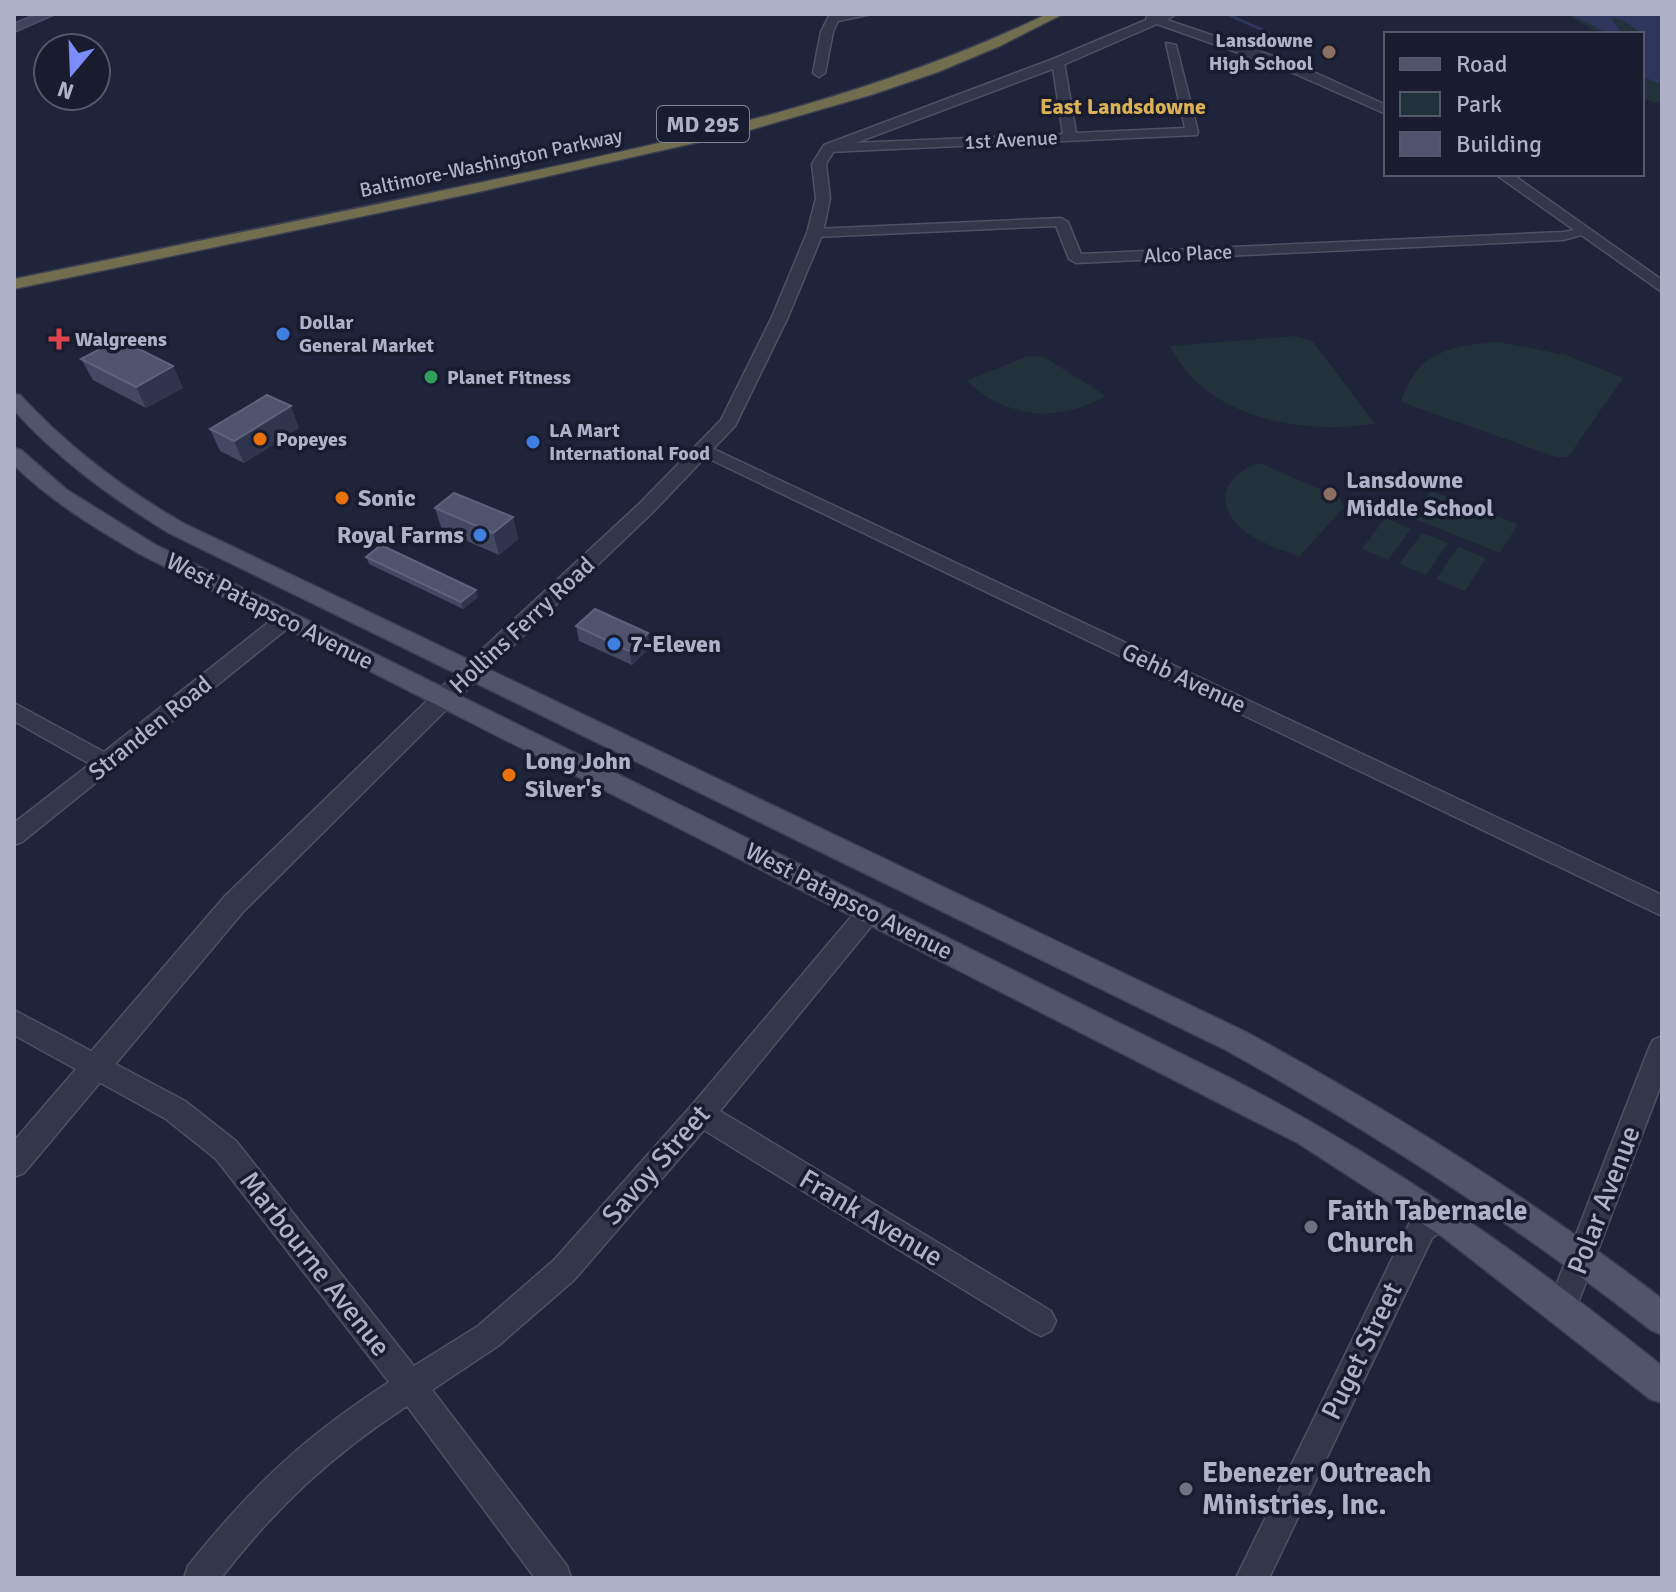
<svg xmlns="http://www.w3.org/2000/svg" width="1676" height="1592" viewBox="0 0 1676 1592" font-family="Signika,sans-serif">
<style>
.green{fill:#21323b}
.water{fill:#2e365e}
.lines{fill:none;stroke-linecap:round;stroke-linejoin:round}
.stream{stroke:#2e365e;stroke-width:3}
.minor-casing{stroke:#4e5165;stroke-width:3}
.tertiary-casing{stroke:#4e5165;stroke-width:3}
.secondary-casing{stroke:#4e5165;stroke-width:3}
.primary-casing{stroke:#3d4054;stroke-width:3}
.motorway-casing{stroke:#3b3e52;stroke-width:3}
.minor{fill:#33374a;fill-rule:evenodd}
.tertiary{fill:#33374a;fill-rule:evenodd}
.secondary{fill:#41445e;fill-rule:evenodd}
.primary{fill:#51556b;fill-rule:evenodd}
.motorway{fill:#716d4f;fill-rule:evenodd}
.wall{fill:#434863}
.shaded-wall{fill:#30354e}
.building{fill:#4f536d;stroke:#5e627b;stroke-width:2}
.education-dot{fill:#8d6e63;stroke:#191c2f;stroke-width:3}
.shop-dot{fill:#3f7fe0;stroke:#191c2f;stroke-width:3}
.health-dot{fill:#e0444e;stroke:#191c2f;stroke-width:3}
.leisure-dot{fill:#2e9e5b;stroke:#191c2f;stroke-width:3}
.food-dot{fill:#e8710a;stroke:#191c2f;stroke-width:3}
.worship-dot{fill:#6b7280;stroke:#191c2f;stroke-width:3}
.labels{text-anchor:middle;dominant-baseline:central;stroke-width:7;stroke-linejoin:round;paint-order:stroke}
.far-poi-label{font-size:20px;font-weight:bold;fill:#aeb1c7;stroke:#191c2f;text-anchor:start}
.far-street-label{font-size:20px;fill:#aeb1c7;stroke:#191c2f}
.far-neighbourhood-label{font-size:22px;font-weight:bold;fill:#dbb155;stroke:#191c2f}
.shield{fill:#191c2f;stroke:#818499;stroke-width:2}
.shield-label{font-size:22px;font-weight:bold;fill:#aeb1c7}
.poi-label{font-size:24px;font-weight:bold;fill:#aeb1c7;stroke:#191c2f;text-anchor:start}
.street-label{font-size:24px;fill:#aeb1c7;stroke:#191c2f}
.near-street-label{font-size:28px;fill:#aeb1c7;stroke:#191c2f}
.near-poi-label{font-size:28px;font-weight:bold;fill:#aeb1c7;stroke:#191c2f;text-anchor:start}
</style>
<rect width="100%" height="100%" fill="#1f243a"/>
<!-- green -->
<path class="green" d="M1571,14h91v90l-20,-5v-65h-42l-28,-16z
M1296,336l17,6 62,82c-74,11 -169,-5 -205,-78z
M1499,342l67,13 57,23 -55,79h-12l-155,-55c15,-50 51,-57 98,-60z
M1028,356l16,1 62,39c-48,27 -98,23 -139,-15z
M1259,463l80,34 5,10 -45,50c-17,-7 -36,-13 -52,-24 -34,-25 -26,-57 12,-70z
M1431,491l87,33 -18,29 -88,-35z
M1385,518l26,11 -23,31 -26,-11z
M1422,533l26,10 -22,32 -27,-11z
M1458,547l28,11 -21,33 -29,-12z"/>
<!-- water -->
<path class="water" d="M1569,14h86l7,4v67l-20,-9v-42c-9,-6 -19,-17 -31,-16l12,16h-12z"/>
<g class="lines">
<!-- stream -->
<path class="stream" d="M1227,14l40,18 4,4 -2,6"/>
<!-- minor casing -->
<g class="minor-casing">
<path id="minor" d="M830,14h42l-34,7 -5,11 -8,41 -6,4 -6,-4 8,-41z
M1166,43l10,2 22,87 -1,3 -368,17 -6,-4 6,-4 234,-10 -11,-72 6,-4 6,4 12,71 109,-5z
M1061,218l7,4 13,32 482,-22 23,-4 7,4 -30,8 -487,23 -7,-4 -13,-33 -241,11 -7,-4 7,-4z
M705,445l957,450v21l-963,-462 -3,-4z
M286,612l10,7 -3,5 -271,218 -8,3v-22l76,-59 -76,-43v-18l90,49 175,-138z
M870,901l8,3 4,7 -4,7 -158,193 331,200 5,10 -5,10 -10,5 -10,-5 -327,-201 -130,150 -76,66 -66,44 135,176 4,12h-36l-128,-172c-75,49 -131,101 -186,172h-37l4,-12c64,-80 115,-128 201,-184l-173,-223 -50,-40 -152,-84v-25l171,91 51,40 178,225 64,-40 76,-66 138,-155 170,-201z
M1662,1036v46l-89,234 -10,5 -10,-5 -5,-10 101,-258 4,-8z
M1438,1202l10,4 4,10 -4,10 -16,12 -163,340h-33l176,-360z"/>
</g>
<!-- tertiary casing -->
<g class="tertiary-casing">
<path id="tertiary" d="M1151,14h25l-9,6 127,43 92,42v9l-102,-45 -127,-45 -94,41 -229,86 -8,13 4,34 -7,35 -35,84 -53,109 -82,86 -202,193 -208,207 -219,261 -10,4v-36l211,-245 210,-203 204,-189 82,-84 51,-103 35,-84 9,-35 -4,-34 12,-19 229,-86 93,-39 1,-5z
M1495,174h17l150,106v12z"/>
</g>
<!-- secondary casing -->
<g class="secondary-casing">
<path id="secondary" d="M38,14h17l-41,18v-8z"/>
</g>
<!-- primary casing -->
<g class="primary-casing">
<path id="primary" d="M14,394l6,1c48,52 102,93 163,128l1063,509c145,79 285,166 416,267v36l-11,-5c-135,-105 -276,-197 -425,-280l-1057,-517c-57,-35 -110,-73 -155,-123z
M14,448l7,2 46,40 87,54 1074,533c161,83 293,176 434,289v37l-12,-4 -207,-162 -145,-94 -1158,-589c-45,-26 -89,-53 -126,-89z"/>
</g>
<!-- motorway casing -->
<g class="motorway-casing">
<path id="motorway" d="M1047,14h16l-63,32 -62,26 -64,22 -131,38 -269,61 -460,96v-10c166,-34 332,-68 497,-103 184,-40 366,-80 536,-162z"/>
</g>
<!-- minor -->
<use href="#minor" class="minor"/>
<!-- tertiary -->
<use href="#tertiary" class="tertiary"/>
<!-- secondary -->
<use href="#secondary" class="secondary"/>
<!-- primary -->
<use href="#primary" class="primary"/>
<!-- motorway -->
<use href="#motorway" class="motorway"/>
</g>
<!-- wall -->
<path class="wall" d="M81,359l92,7 10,22 -37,20 -53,-28z
M299,428l-55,35 -24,-12 -10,-22z
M435,508l78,9 5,22 -19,16 -57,-25z
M366,557l112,40 -15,12 -94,-45z
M576,626l74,21 -18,18 -53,-24z"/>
<!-- shaded-wall -->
<path class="shaded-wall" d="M173,366l10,22 -37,20 -10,-21z
M291,406l8,22 -55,35 -10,-22z
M513,517l5,22 -19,16 -6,-22z
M476,590l2,7 -15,12 -2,-7z
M648,633l2,14 -18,18 -3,-14z"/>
<!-- building -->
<path class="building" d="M119,339l54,27 -37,21 -55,-28z
M267,395l24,11 -57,35 -24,-12z
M454,493l59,24 -20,16 -58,-25z
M381,545l95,45 -15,12 -95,-45z
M595,609l53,24 -19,18 -53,-25z"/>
<!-- markers -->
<g class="education-dot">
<circle cx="1329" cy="52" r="8"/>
<circle cx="1330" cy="494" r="8"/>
</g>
<g class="shop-dot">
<circle cx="283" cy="334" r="8"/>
<circle cx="533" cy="442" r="8"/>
<circle cx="480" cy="535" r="8"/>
<circle cx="614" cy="644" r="8"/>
</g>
<path class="health-dot" d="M55 327h8v8h8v8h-8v8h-8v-8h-8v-8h8z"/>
<circle class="leisure-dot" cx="431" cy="377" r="8"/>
<g class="food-dot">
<circle cx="260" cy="439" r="8"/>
<circle cx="342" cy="498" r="8"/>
<circle cx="509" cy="775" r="8"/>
</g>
<g class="worship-dot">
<circle cx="1311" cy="1227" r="8"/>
<circle cx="1186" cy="1489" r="8"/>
</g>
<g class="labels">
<!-- far-poi labels -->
<g class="far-poi-label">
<text x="1313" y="40" text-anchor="end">Lansdowne<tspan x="1313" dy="23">High School</tspan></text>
<text x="299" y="322">Dollar<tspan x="299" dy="23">General Market</tspan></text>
<text x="75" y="339">Walgreens</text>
<text x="447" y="377">Planet Fitness</text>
<text x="549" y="430">LA Mart<tspan x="549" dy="23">International Food</tspan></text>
<text x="276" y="439">Popeyes</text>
</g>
<!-- far-street labels -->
<g class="far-street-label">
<text transform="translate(1011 140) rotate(-3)">1st Avenue</text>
<text transform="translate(491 163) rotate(-12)">Baltimore-Washington Parkway</text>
<text transform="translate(1188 254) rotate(-3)">Alco Place</text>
</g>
<!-- far-neighbourhood labels -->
<g class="far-neighbourhood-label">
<text x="1123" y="106">East Landsdowne</text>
</g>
<!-- shield labels -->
<rect class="shield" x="657" y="106" width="92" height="36" rx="6"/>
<g class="shield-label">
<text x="703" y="124">MD 295</text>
</g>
<!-- poi labels -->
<g class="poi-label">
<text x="1346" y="480">Lansdowne<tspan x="1346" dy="28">Middle School</tspan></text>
<text x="358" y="498">Sonic</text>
<text x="464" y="535" text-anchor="end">Royal Farms</text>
<text x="630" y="644">7-Eleven</text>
<text x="525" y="761">Long John<tspan x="525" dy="28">Silver's</tspan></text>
</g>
<!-- street labels -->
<g class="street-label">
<text transform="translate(270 611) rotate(27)">West Patapsco Avenue</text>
<text transform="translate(522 625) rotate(-43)">Hollins Ferry Road</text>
<text transform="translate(1184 678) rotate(25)">Gehb Avenue</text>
<text transform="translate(150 728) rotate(-39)">Stranden Road</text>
<text transform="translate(849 901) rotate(27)">West Patapsco Avenue</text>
</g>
<!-- near-street labels -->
<g class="near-street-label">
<text transform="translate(656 1165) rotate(-49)">Savoy Street</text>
<text transform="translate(1604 1200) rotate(-69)">Polar Avenue</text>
<text transform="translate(871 1218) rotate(31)">Frank Avenue</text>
<text transform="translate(315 1264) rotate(52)">Marbourne Avenue</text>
<text transform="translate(1362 1351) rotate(-64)">Puget Street</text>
</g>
<!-- near-poi labels -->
<g class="near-poi-label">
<text x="1327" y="1211">Faith Tabernacle<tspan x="1327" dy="32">Church</tspan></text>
<text x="1202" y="1473">Ebenezer Outreach<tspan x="1202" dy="32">Ministries, Inc.</tspan></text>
</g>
</g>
<!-- border -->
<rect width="1676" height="1592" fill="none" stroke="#aeb1c7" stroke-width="32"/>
<!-- legend -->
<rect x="1384" y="32" width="260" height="144" fill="#191c2f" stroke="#55586c" stroke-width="2"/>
<rect x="1400" y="58" width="40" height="12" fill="#51556b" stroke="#55586c" stroke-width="2"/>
<text x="1456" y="72" font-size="24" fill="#aeb1c7">Road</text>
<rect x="1400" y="92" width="40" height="24" fill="#21323b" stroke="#55586c" stroke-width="2"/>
<text x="1456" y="112" font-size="24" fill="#aeb1c7">Park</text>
<rect x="1400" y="132" width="40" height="24" fill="#4f536d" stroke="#55586c" stroke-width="2"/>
<text x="1456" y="152" font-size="24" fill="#aeb1c7">Building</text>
<!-- north arrow -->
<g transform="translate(72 72) rotate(199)"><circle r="38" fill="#191c2f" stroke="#55586c" stroke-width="2"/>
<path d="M0-6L14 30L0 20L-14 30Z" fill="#7b8cff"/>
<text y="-12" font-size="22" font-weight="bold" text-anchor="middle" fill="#aeb1c7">N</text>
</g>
</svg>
